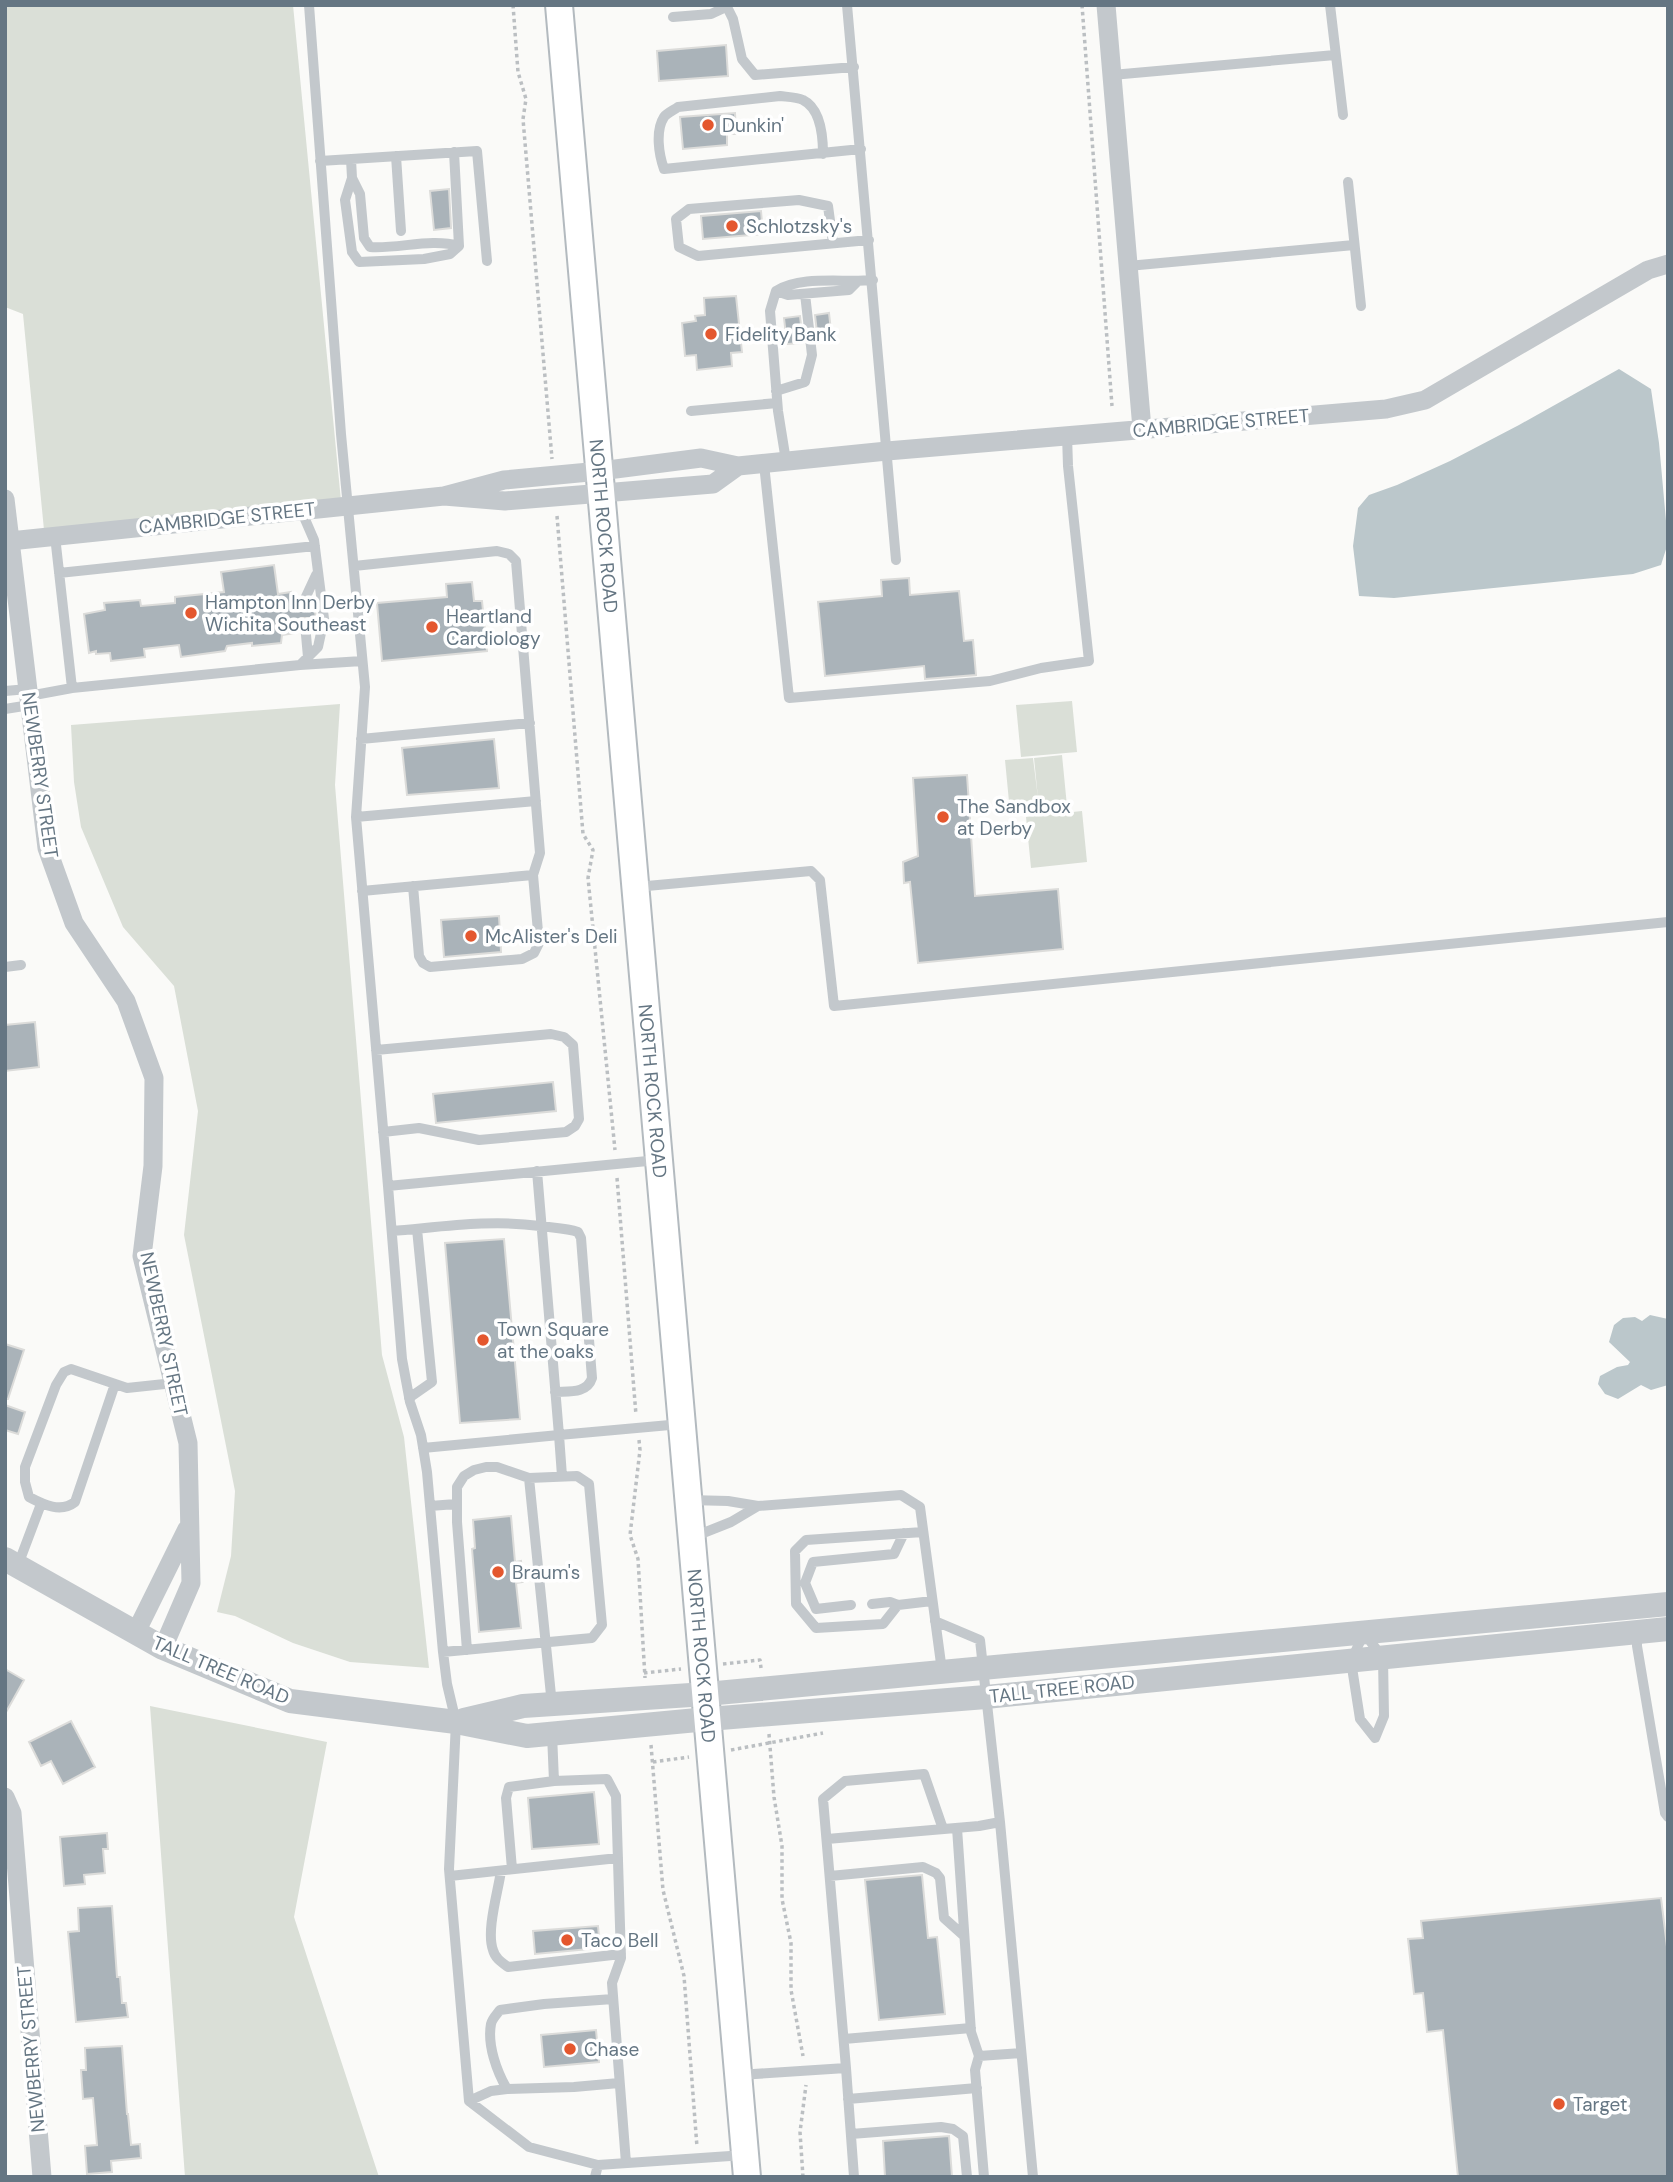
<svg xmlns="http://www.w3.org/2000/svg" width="1673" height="2182" viewBox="0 0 1673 2182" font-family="'DM Sans',sans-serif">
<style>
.green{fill:#dadfd7}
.water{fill:#bbc7cb}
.building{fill:#aab3b9;stroke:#dcdcda;stroke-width:2}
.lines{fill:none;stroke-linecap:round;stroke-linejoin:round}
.secondary-casing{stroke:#b3babf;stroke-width:30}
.path{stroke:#bbbfc2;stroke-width:3.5;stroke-dasharray:3.5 3.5;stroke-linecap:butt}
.service{stroke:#c3c8cc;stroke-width:10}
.minor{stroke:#c3c8cc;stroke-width:19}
.tertiary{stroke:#c3c8cc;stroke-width:24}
.secondary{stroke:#fff;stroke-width:26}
.poi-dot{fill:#e4572e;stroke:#fff;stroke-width:2.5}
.labels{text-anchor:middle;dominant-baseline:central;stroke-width:7;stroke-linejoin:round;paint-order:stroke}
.poi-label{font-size:19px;fill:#657683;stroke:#fff;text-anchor:start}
.street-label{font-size:19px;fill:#657683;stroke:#fff}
</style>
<rect width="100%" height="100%" fill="#fafaf8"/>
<!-- green -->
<path class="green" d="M5,5h288l48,496 -297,29 -21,-216 -18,-7z
M1072,701l5,51 -56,5 -5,-52z
M340,704l-5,81 47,570 22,82 25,231 -79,-6 -57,-19 -58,-27 -18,-4 14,-56 4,-65 -51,-256 14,-124 -24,-125 -51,-59 -42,-100 -7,-45 -3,-57z
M1062,755l5,51 -57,6 -5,-52 28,-2 5,40 -4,-40z
M1082,811l5,51 -56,6 -5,-51z
M150,1706l177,36 -33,175 85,260h-194z"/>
<!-- water -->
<path class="water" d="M1619,369l32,20 8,54 9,100 -7,22 -28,9 -239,24 -35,-2 -6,-50 5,-38 11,-13 28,-10 53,-24 69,-36z
M1650,1315l18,4v66l-17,5 -10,-5 -23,14 -13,-5 -7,-10 2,-8 17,-9 11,-2 2,-3 -21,-20 5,-17 9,-7 12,-1 7,4z"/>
<!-- building -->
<path class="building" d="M726,45l2,31 -69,5 -2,-30z
M735,113l1,21h-9v11l-44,4 -3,-32z
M449,189l2,39 -17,2 -4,-39z
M761,211l2,23 -60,5 -2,-23z
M736,296l6,56 -11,1 1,13 -35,4 -1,-15 -11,1 -3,-33 14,-2 -1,-5 10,-1 -1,-17z
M829,313l3,27 -14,1 -3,-26z
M800,316l3,27 -16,1 -3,-26z
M274,565l4,29 13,-2 1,13h4l5,5 6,-1 4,-6h3l2,16v4h-4l-3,-5h-8l-3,6 -3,1 1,8 -14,2 -1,8 -29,3v-3l-25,3 -2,5 -44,6 -2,-12 -35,4 1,8 -34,4 -1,-8 -14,1v-3l-7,2 -5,-39 21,-4 -1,-7 36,-3 1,6 34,-3v-6l49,-5 -3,-20z
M909,578l1,17 49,-4 5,50 9,-1 3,35 -51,4 -1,-13 -99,10 -7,-74 64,-6 -1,-16z
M472,582l2,19h8l5,50 -105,10 -5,-58 70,-6 -1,-13z
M494,739l5,49 -92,7 -5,-47z
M967,775l8,121 83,-7 5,60 -145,14 -8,-81 -6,1 -1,-21 15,-6 -5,-78z
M499,916l2,36 -57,5 -3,-37z
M35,1022l4,45 -34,4v-46z
M553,1082l3,29 -120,12 -3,-29z
M504,1239l16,180 -60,4 -15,-180z
M5,1344l19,6 -16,49h-3z
M5,1405l20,7 -7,22 -13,-4z
M511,1516l4,46 6,-1 2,21 -7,1 5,45 -42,4 -7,-83 3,-1 -2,-28z
M5,1669l19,11 -19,34z
M71,1721l24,46 -32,17 -12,-23 -10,5 -12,-24z
M594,1792l5,52 -67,5 -4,-51z
M107,1833l1,16h-5l2,24 -21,2 1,9 -21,2 -4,-49z
M922,1875l6,63 9,-1 8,77 -66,6 -14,-140z
M1661,1898l7,57v222h-210l-15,-147 -16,2 -4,-39 -9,1 -6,-55 15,-1 -2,-17z
M112,1906l5,71h3l2,26h4l2,14 -52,5 -8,-90 11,-1 -1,-23z
M598,1926l2,22 -65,6 -2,-23z
M596,2030l3,32 -55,5 -3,-32z
M122,2046l5,68h1l3,31 9,-1 1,14 -30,3 1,11 -25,2 -2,-28 12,-1 -4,-47 -10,1 -2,-29h5l-1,-22z
M949,2136l3,41h-67l-2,-36z"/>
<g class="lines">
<!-- secondary casing -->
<g class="secondary-casing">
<g id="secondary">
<path id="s1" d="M559,5l188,2172"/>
</g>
</g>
<!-- path -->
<path class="path" d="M513,5l5,67 8,27 -3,20 29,340
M1082,5l30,401
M557,516l26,318 10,16 -5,28 27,272
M617,1178l19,237
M639,1440l1,10 -10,85 8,24 7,119
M723,1664l37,-4 1,8
M644,1673l37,-4
M769,1734l5,63 8,49v53l9,44v47l12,66
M651,1745l12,145 21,86 13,171
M731,1750l92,-17
M653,1762l36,-5
M803,2177l-3,-45 6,-47"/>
<!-- service -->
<path class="service" d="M309,5l32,429 24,253 -9,130 32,369
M726,5l7,14 9,40 13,16 99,-8
M847,5l49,555
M1330,5l13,110
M673,17l38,-3 15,-7v-2
M1112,75l223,-20
M823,154c0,-17 -2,-45 -20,-54 -7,-3 -15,-3 -23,-4l-102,11c-4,3 -11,6 -14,10 -9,14 -5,38 0,52l197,-20
M396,156l5,75
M351,159l1,19 8,16 4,44 6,9c29,2 61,-9 89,-1
M320,161l157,-10 10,110
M352,178l-7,22 7,52 7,10 65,-3 26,-5 9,-8 -5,-94
M1348,182l13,124
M833,243l-5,-37 -29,-6 -110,9 -13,10 3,28 19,9 171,-16
M1128,266l226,-21
M857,282l-8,8 -61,5 -12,-4c26,-16 67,-8 97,-11
M776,291l-6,20 8,100 8,50
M776,391l29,-9 7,-27 -7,-61
M691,411l86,-8
M764,464l25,234 201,-17 51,-13 48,-7 -21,-195 -1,-31
M55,536l17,152
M354,566l143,-15 12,3 7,7 24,292 -7,22 -171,16
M59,573l256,-27
M303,603l13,-28
M305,624l3,33
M300,665l62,-4
M5,691l23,-2
M29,696l43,-8 228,-23 18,-18 6,-28 -10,-79 -13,-30
M5,709l25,-4
M361,739l169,-16
M356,817l180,-16
M413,886l6,70 4,7 7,4 92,-8 12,-6 5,-10 -6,-68
M636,887l175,-16 9,9 14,126 834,-84
M5,967l16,-2
M376,1050l175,-16 13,3 9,8 6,74 -4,7 -9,6 -87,8 -60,-12 -36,4
M658,1160l-270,26 14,173 8,43 11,33 6,37 16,180 4,32 9,38 -7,147 20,232 60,46 69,18 147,-10
M537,1171l22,264 122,-11
M392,1231c49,-4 99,-12 148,-5 13,2 26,2 38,6l3,6 11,140c-5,16 -24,13 -37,14
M115,1384l-40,118c-14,11 -31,3 -46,-5l-4,-15v-15l31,-82 8,-13 7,-3 56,19 47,-5
M409,1398l23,-16 -15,-153
M423,1448l136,-13 3,41
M689,1500l39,1 30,5 143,-11 19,12 22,164
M430,1506l26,-2
M693,1537l38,-15 27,-16
M18,1565l23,-61
M872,1604l18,-2 8,3 34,-4
M851,1605l-35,4 -11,-26 8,-21 81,-8 10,-21
M898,1605l-15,19 -67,4 -20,-24 -1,-53 11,-11 117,-8
M935,1621l45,19 20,182 33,355
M1637,1632v14l28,167 3,4
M1364,1633l19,25 1,58 -9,22 -15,-19 -9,-58z
M467,1650l-10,-128v-35l7,-11 10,-6 12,-3h11l32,11
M443,1652l149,-14 10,-13 -13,-141 -12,-8 -48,2 23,227
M552,1734l2,47 53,-2 9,17 5,162 -9,25 14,180
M957,1828l14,204 8,24 42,-3
M827,1839l152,-13 21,-4
M512,1869l-6,-71 3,-11 45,-6
M501,1871c-3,21 -15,60 -8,79 2,8 8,12 15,17l113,-13
M450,1876l168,-18
M830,1876l93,-9 13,6 4,5 4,40 19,17
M844,2039l127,-11
M979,2056l-4,14 9,107
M846,2068l8,109
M739,2075l107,-7 -23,-269 22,-18 79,-7 19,55
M507,2089c-10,-17 -20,-44 -16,-65 1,-5 6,-10 9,-14l44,-6 69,-5
M848,2099l129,-11
M469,2101l22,-10 16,-2 67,-2 45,-4
M851,2134l90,-7 12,2 10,7 4,41
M595,2177l3,-12"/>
<!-- minor -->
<path class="minor" d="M1106,5l36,424
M738,466l149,-15 499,-42 39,-9 223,-130 20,-6
M5,499l42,349 27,75 52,78 28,77 -1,88 -11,90 46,187 3,140 -28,65
M10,541l434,-45 60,-16 96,-9 101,-13 37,8 -25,18 -208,17 -61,-5
M136,1632l51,-103
M5,1797l7,16 30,364"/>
<!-- tertiary -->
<path class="tertiary" d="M5,1559l158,89 127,53 166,21 71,14 181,-17 278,-22 682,-68
M464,1720l59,-14 183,-12 962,-90"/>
<!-- secondary -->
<use href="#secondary" class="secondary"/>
</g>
<!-- markers -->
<g class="poi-dot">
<circle cx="708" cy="125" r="7"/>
<circle cx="732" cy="226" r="7"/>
<circle cx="711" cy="334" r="7"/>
<circle cx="191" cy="613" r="7"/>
<circle cx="432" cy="627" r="7"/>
<circle cx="943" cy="817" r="7"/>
<circle cx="471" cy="936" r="7"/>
<circle cx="483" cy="1340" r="7"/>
<circle cx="498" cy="1572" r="7"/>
<circle cx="567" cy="1940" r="7"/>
<circle cx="570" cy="2049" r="7"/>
<circle cx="1559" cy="2104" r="7"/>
</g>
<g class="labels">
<!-- poi labels -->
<g class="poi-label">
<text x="722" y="125">Dunkin'</text>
<text x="746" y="226">Schlotzsky's</text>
<text x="725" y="334">Fidelity Bank</text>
<text x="205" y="602">Hampton Inn Derby<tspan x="205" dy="22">Wichita Southeast</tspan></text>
<text x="446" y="616">Heartland<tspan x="446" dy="22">Cardiology</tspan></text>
<text x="957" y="806">The Sandbox<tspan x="957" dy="22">at Derby</tspan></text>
<text x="485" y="936">McAlister's Deli</text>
<text x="497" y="1329">Town Square<tspan x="497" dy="22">at the oaks</tspan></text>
<text x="512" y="1572">Braum's</text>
<text x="581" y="1940">Taco Bell</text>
<text x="584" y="2049">Chase</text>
<text x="1573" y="2104">Target</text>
</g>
<!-- street labels -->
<g class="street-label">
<text transform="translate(1221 423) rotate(-5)">CAMBRIDGE STREET</text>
<text transform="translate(227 518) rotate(-6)">CAMBRIDGE STREET</text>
<text stroke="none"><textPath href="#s1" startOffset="523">NORTH ROCK ROAD</textPath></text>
<text transform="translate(40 775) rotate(82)">NEWBERRY STREET</text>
<text stroke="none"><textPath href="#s1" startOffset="1090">NORTH ROCK ROAD</textPath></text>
<text transform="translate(164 1334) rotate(78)">NEWBERRY STREET</text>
<text stroke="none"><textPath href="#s1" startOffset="1657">NORTH ROCK ROAD</textPath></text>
<text transform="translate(221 1670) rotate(23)">TALL TREE ROAD</text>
<text transform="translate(1062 1689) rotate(-6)">TALL TREE ROAD</text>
<text transform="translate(31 2049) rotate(-95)">NEWBERRY STREET</text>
</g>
</g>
<!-- border -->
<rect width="1673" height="2182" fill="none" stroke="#657683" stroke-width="14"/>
</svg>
